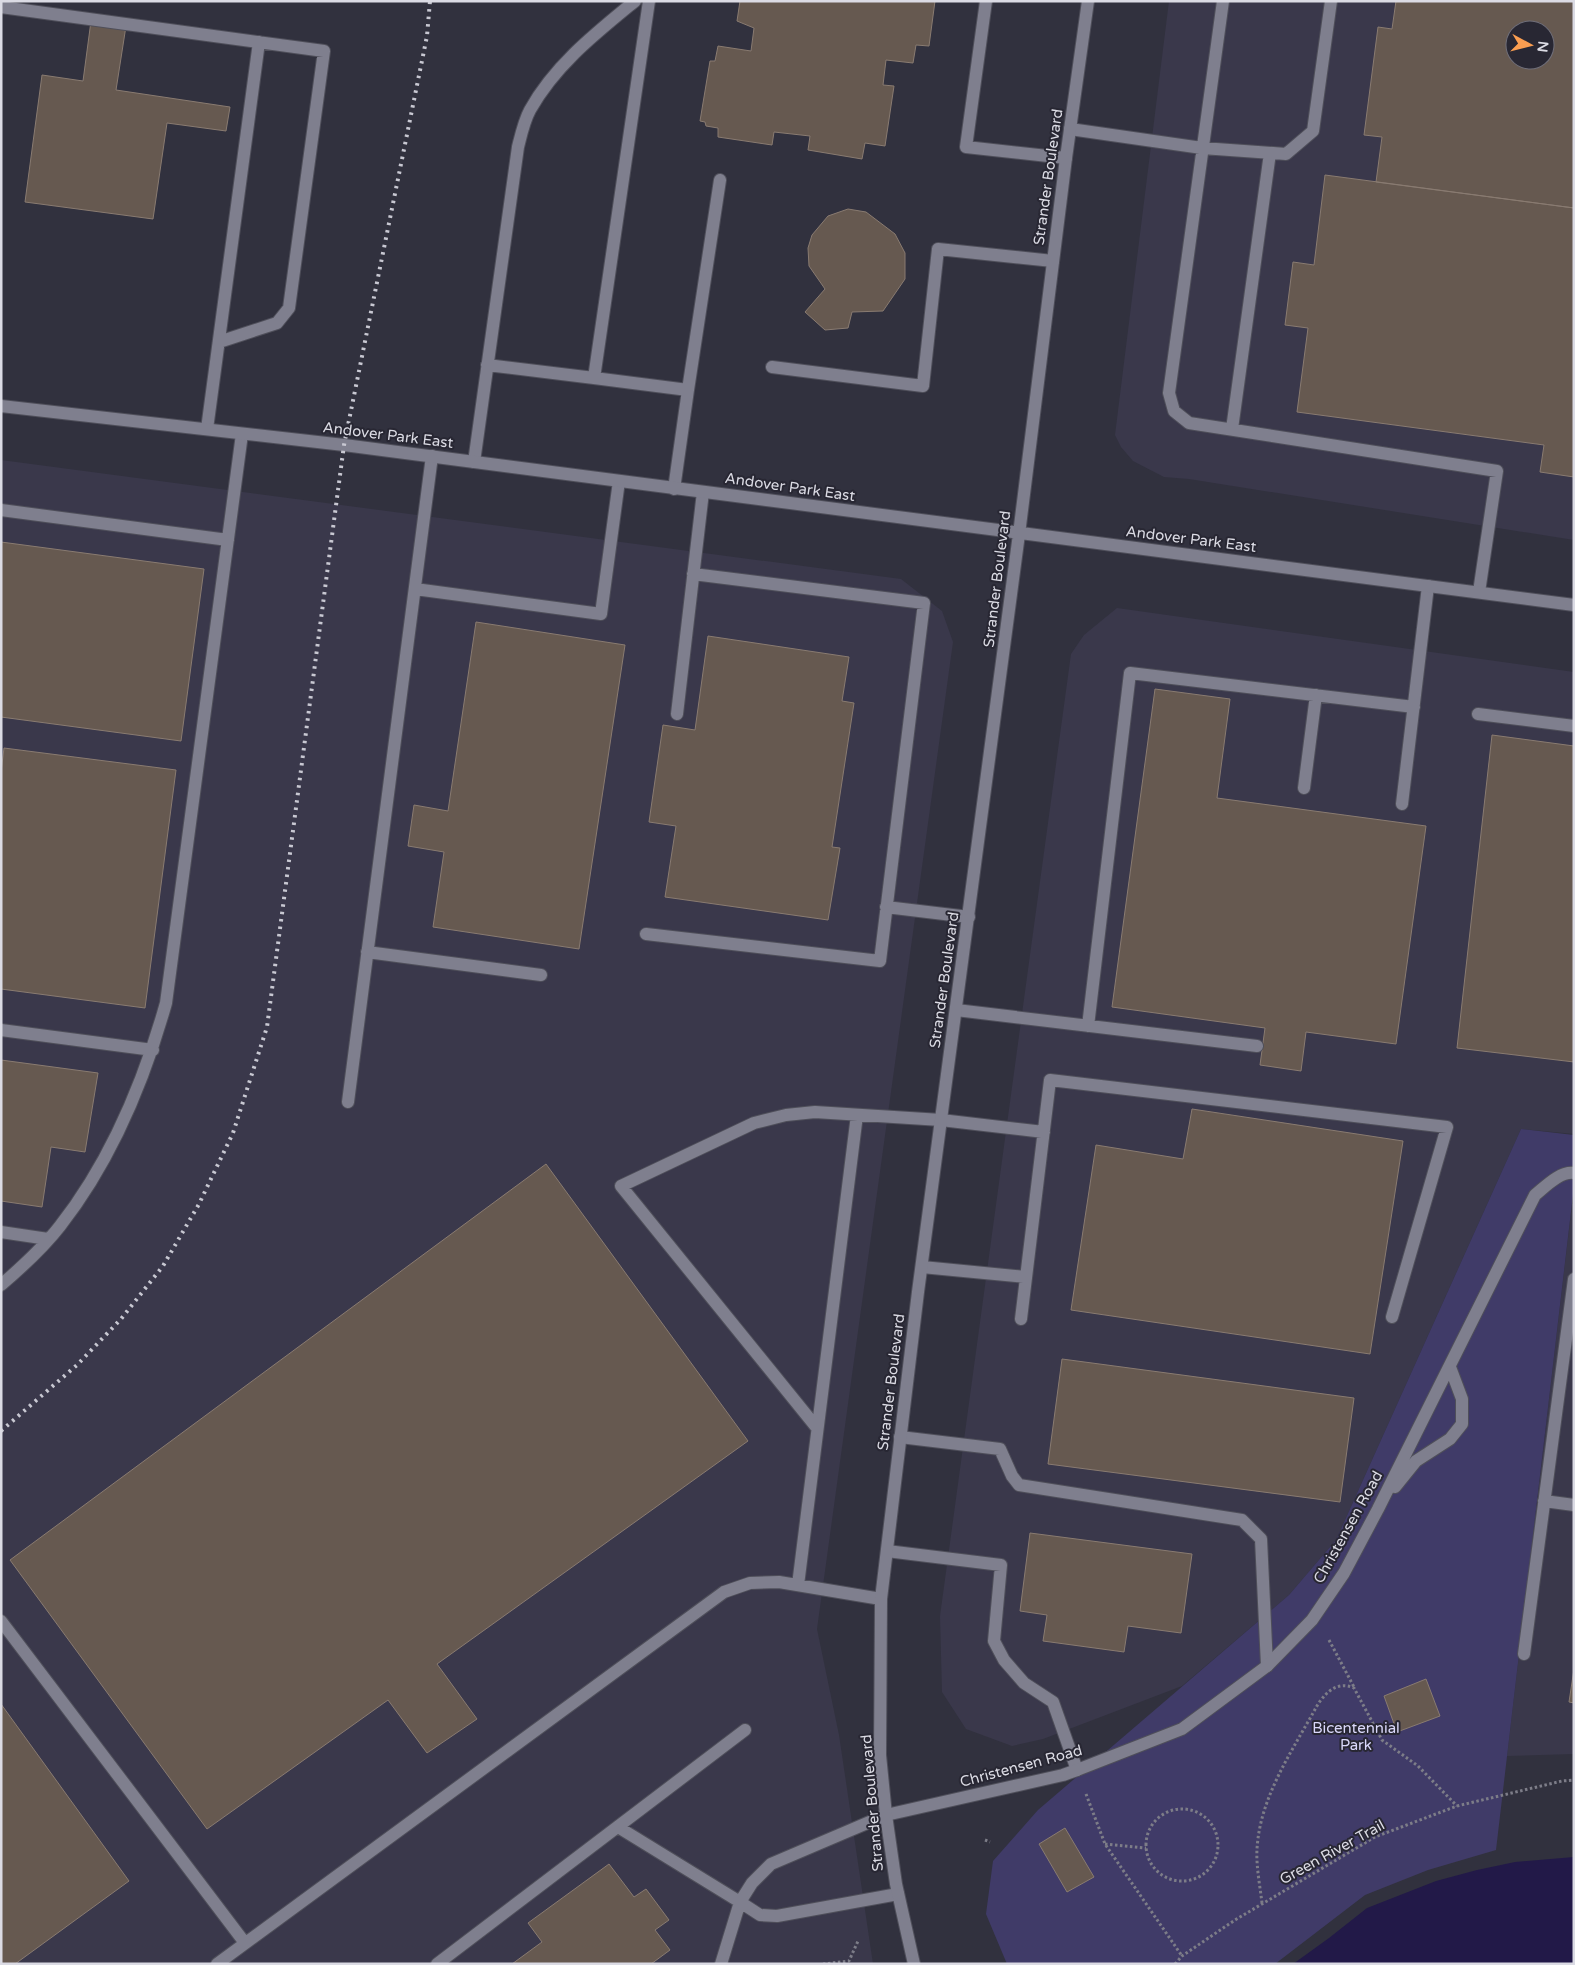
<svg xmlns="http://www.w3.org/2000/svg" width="1575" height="1965" viewBox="0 0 1575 1965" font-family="'Varela Round',sans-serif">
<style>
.built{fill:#3a384b;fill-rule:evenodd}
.green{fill:#403b68}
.water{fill:#221948}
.building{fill:#665950;stroke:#897b71;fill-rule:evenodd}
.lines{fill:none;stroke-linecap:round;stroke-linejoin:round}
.lane-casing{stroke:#4f4f5a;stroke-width:14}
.street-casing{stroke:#4f4f5a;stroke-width:14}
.secondary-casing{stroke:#4f4f5a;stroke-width:14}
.path{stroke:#7d7d88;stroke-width:3;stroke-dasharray:2.5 2.5;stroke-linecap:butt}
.lane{stroke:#7f7f8e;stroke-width:12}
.street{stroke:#7f7f8e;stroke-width:12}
.secondary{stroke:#7f7f8e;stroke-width:12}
.rail{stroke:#c8c8d2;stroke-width:4;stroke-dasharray:2.5 5;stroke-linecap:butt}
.labels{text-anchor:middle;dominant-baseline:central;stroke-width:4;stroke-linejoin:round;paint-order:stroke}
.street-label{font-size:15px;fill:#dbdbe4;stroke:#282733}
.park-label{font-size:15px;fill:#dad8fa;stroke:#282733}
</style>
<rect width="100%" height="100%" fill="#31313e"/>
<!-- built -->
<path class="built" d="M1169,1h405v539l-385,-61 -25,-2 -31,-16 -12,-14 -6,-12zM1515,30h30v30h-30z
M1,460l900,119 41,32 11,31 -136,987 22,106 34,229h-872z
M1117,608l457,64v462l-53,-5 -185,411 -47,55 -107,91 -139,53 -31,7 -46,-17 -24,-37 -2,-76 131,-962 13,-19z
M1572,1204h2v550l-67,2z"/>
<!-- green -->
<path class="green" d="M1521,1129l53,6v51l-78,664 -68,20 -63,25 -90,69h-268l-21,-50 7,-53 45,-51 251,-215 47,-55z"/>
<!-- water -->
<path class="water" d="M1574,1857v107h-281l36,-26 38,-30 69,-27 41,-11 38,-8z"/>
<!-- building -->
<path class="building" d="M740,1h195l-6,45 -13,-1 -3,18 -27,-3 -3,25 11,1 -9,60 -20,-3 -3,16 -54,-9 2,-14 -36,-4 -2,13 -54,-8v-9l-12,-2 -1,-4 -5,-1 10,-60h5l3,-15 33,5 3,-23 -17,-7z
M1396,1h178v207l-198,-26 6,-45 -18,-2 14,-108 14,2zM1515,30h30v30h-30z
M91,21l35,5 -10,64 114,17 -4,24 -59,-8 -14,96 -128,-17 17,-127 41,6z
M1325,175l249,33v269l-34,-5 4,-27 -247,-33 11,-84 -23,-3 8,-63 21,3z
M848,209l18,3 29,22 10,19v26l-22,32 -31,1 -4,16 -23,2 -20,-18 20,-23 -16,-23 -1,-18 4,-13 16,-19z
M1,542l203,27 -23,172 -180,-24z
M476,622l149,23 -46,304 -146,-22 11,-75 -36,-6 6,-41 34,6z
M708,636l141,21 -7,44 12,2 -22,144 8,1 -12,72 -163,-23 11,-71 -27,-4 14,-97 32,5z
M1155,689l75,10 -13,99 209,28 -30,218 -90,-12 -5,39 -41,-6 5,-37 -153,-21z
M1492,735l82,11v316l-117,-14z
M4,748l172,22 -31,238 -144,-19v-217z
M1,1060l97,13 -13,79 -34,-5 -9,60 -41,-6z
M1192,1109l211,32 -33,213 -299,-44 25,-165 87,14z
M546,1164l202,277 -311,223 40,55 -50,34 -39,-53 -181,129 -197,-269z
M1062,1359l292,39 -14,104 -292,-38z
M1030,1533l162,21 -11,79 -53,-7 -4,26 -81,-11 4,-26 -27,-4z
M1574,1669v34l-5,-1z
M1426,1679l14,37 -43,16 -13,-36z
M1,1704l128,177 -114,83h-14z
M1065,1828l29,49 -27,15 -28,-48z
M609,1864l25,33 12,-8 23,31 -14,10 15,20 -19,14h-139l30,-22 -14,-19z"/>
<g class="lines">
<!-- lane casing -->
<g class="lane-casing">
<path id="lane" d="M986,1l-20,146 100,11
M1223,1l-54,392 5,18 15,12 308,48 -18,121
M1,7l323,44 -35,257 -12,15 -58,19
M1070,129l132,19 84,6 27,-23 18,-130
M487,365l107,13 55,-377
M772,367l151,19 15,-137 115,12
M594,378l94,12 32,-210
M207,429l52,-387
M1232,429l38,-276
M474,462l44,-315c3,-12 6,-26 12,-37 25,-45 66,-77 105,-109
M674,489l14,-99
M1,510l227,30
M415,589l186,25 18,-133
M677,714l26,-222
M1478,714l96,12
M1304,788l12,-93
M1402,804l26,-218
M886,907l83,10
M646,934l234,27 44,-358 -231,-29
M367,952l174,23
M956,1010l301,36
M1088,1026l42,-353 284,34
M1,1030l152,20
M348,1102l84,-646
M1,1232l47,7
M922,1267l104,10
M1,1285c21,-18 42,-37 59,-59 51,-65 84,-145 106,-223l76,-569
M1021,1319l29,-239 397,47 -55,190
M817,1428l-196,-242 133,-63 32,-8 29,-3 126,8 103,12
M900,1437l100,12 12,27 7,9 223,35 19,19 6,127
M1544,1501l30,4
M887,1551l114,14 -7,76 10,19 20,23 29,19 24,68
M798,1585l59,-470
M1,1621l244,322
M1524,1654l50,-375
M886,1815l-115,49 -19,19 -12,19 20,13 17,1 121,-22
M618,1827l122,75 -19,62
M217,1964l507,-372 26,-9 29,-1 102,17
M437,1964l308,-234"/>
</g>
<!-- street casing -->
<g class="street-casing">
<path id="street" d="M1395,1487l21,-26 34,-22 12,-15v-25l-12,-32
M886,1815l177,-40 14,-5 105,-41 85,-63 45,-46 32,-47 34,-64 157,-314c10,-8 25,-24 39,-22"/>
</g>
<!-- secondary casing -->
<g class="secondary-casing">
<path id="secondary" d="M1,406l343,39 1230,160
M914,1964l-18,-80 -10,-69 -6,-60 1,-156 37,-307 101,-758 47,-376 22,-157"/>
</g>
<!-- path -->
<path class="path" d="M1329,1640l25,47
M1086,1794l19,50 77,112
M1146 1845a36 36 0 1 1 72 0a36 36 0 1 1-72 0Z
M985,1840l5,2
M1105,1844l41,4
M1262,1903c-2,-17 -6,-37 -5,-54 3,-53 36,-99 61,-145 9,-13 20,-23 36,-16l28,52 36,26 39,40
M823,1964l26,-3 9,-20
M1175,1964l7,-8 53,-36 140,-83 82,-31 105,-25 12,-1"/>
<!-- lane -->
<use href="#lane" class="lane"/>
<!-- street -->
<use href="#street" class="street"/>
<!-- secondary -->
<use href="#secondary" class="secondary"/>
<!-- rail -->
<path class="rail" d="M1,1431l76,-66 44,-46 42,-53 36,-62 34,-71 34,-106 77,-582 83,-409 3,-35"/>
</g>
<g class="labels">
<!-- street labels -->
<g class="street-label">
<text transform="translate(1048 177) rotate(-82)">Strander Boulevard</text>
<text transform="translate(388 435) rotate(7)">Andover Park East</text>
<text transform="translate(790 487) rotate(8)">Andover Park East</text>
<text transform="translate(1191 539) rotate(7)">Andover Park East</text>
<text transform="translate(997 579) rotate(-83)">Strander Boulevard</text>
<text transform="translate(944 980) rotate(-82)">Strander Boulevard</text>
<text transform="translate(891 1382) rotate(-83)">Strander Boulevard</text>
<text transform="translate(1348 1527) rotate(-61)">Christensen Road</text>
<text transform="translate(1021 1766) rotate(-15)">Christensen Road</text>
<text transform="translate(872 1803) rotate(-95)">Strander Boulevard</text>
<text transform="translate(1332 1852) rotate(-29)">Green River Trail</text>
</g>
<!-- park labels -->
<g class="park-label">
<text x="1356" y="1728">Bicentennial<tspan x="1356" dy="17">Park</tspan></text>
</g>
</g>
<!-- border -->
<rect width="1575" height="1965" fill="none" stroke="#dbdbe4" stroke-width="5"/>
<!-- north arrow -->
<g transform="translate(1530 45) rotate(97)"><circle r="24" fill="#282733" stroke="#706f7a"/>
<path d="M0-4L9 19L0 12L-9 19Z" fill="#fb9e51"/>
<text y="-8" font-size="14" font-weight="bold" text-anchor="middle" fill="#dbdbe4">N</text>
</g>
</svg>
